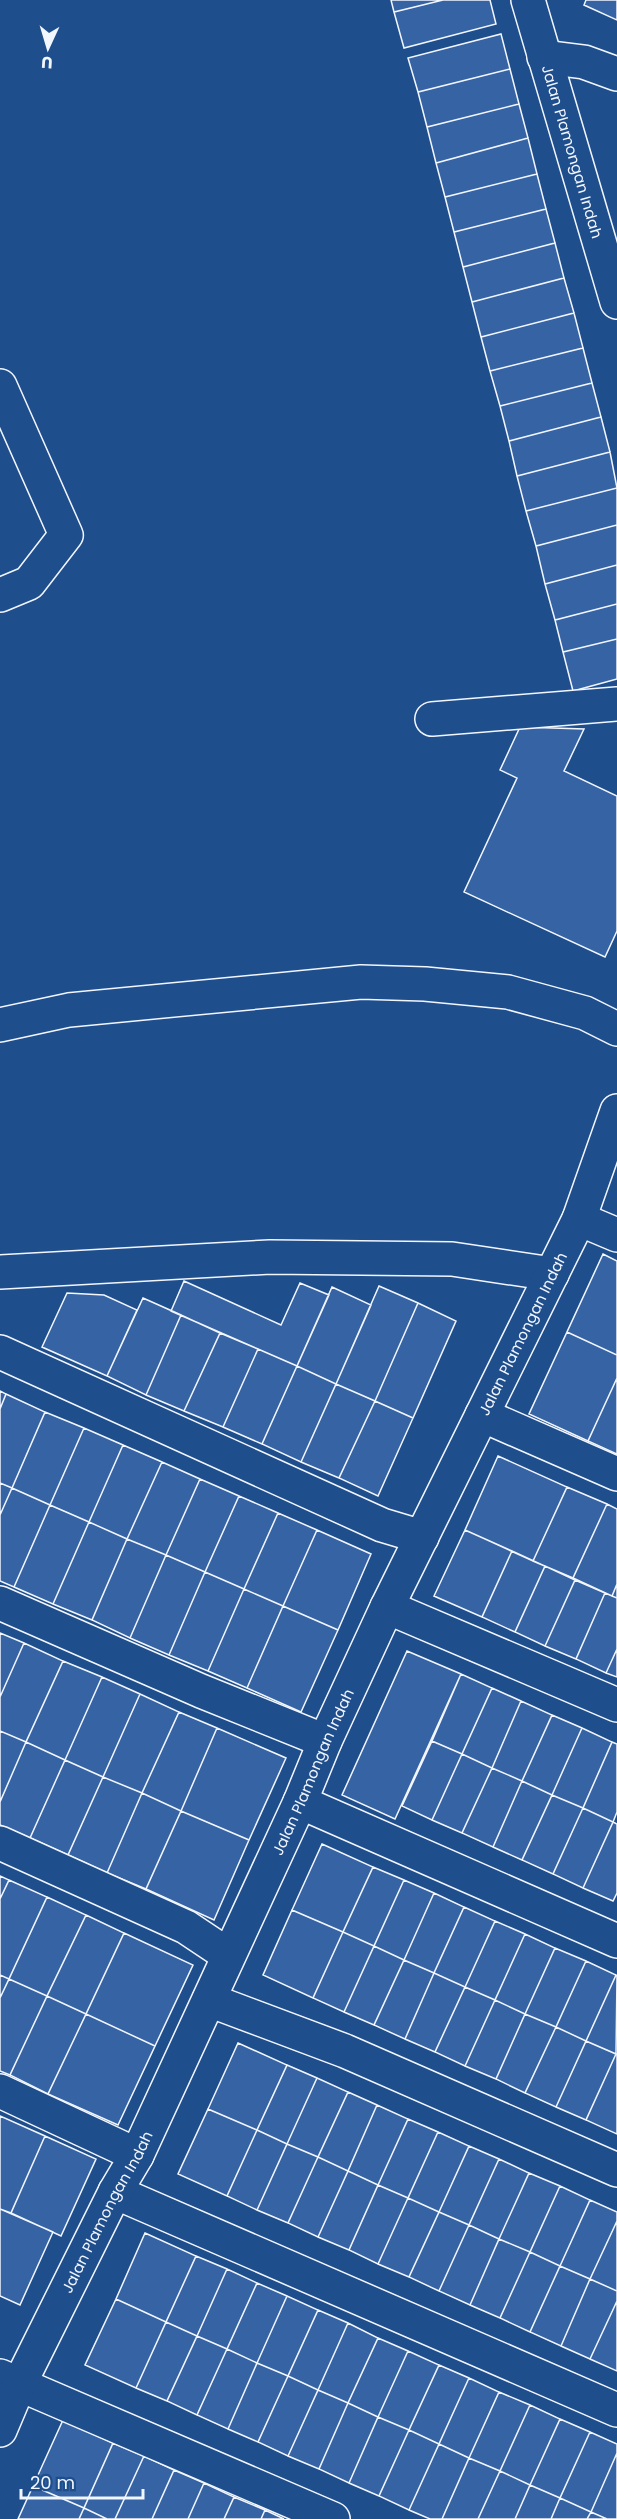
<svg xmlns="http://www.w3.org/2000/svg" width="617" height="2519" viewBox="0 0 617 2519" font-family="Poppins,sans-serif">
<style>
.building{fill:#3563a3;stroke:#f2f6ff;stroke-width:1.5}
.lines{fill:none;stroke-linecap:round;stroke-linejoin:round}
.minor-casing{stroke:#f2f6ff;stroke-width:36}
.minor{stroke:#1f4e8c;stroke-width:33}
.labels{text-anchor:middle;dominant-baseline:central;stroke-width:4.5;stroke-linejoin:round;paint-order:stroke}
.street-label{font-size:15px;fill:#f2f6ff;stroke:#1f4e8c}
</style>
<rect width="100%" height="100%" fill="#1f4e8c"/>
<!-- building -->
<path class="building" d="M391,0h52l-49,12z
M443,0h47l6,24 -92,24 -10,-36z
M586,0h31v20l-33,-15z
M501,34l9,35 -92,23 -10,-34z
M510,69l9,35 -92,23 -9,-35z
M519,104l9,34 -92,25 -9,-36z
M528,138l9,36 -92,23 -9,-34z
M537,174l9,35 -92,23 -9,-35z
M546,209l9,34 -92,24 -9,-35z
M555,243l9,35 -92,24 -9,-35z
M564,278l10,35 -93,24 -9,-35z
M574,313l9,35 -93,23 -9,-34z
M583,348l9,35 -92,23 -10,-35z
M592,383l9,34 -92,24 -9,-35z
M601,417l9,35 -93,24 -8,-35z
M610,452l7,36 -91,23 -9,-35z
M617,488v37l-81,21 -10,-35z
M617,525v40l-72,19 -9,-38z
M617,565v39l-62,16 -10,-36z
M617,604v35l-54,13 -8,-32z
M617,639v40l-44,12 -10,-39z
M520,727l64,2 -20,42 53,25v135l-12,26 -141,-65 53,-114 -17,-8z
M603,1254l14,7v94l-50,-23z
M184,1281l97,44 19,-42 29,12 -32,71 -126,-55z
M379,1286l39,17 -43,98 -39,-17z
M332,1287l39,18 -35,79 -39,-18z
M67,1293l37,2 33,15 -30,66 -65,-29z
M143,1298l38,17 -35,80 -39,-19z
M418,1303l38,18 -43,97 -38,-17z
M181,1315l39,18 -36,78 -38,-16z
M567,1332l50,23v23l-29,63 -59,-27z
M220,1333l38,16 -35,78 -39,-16z
M258,1349l39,17 -35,78 -39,-17z
M297,1366l39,18 -35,78 -39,-18z
M617,1378v76l-29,-13z
M336,1384l39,17 -36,77 -38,-16z
M0,1391l6,3 -6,15z
M6,1394l39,18 -33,76 -12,-5v-74z
M375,1401l38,17 -35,78 -39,-18z
M45,1412l39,16 -34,77 -38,-17z
M84,1428l39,17 -34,77 -39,-17z
M123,1445l39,17 -35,77 -38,-17z
M498,1456l69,31 -34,74 -68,-31z
M162,1462l38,17 -34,76 -39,-16z
M200,1479l39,17 -34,76 -39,-17z
M0,1483l12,5 -12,27z
M567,1487l40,17 -34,74 -40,-17z
M12,1488l38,17 -36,82 -14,-6v-66z
M239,1496l39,17 -34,76 -39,-17z
M607,1504l10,5v75l-5,12 -39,-18z
M50,1505l39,17 -36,82 -39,-17z
M278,1513l39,17 -34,76 -39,-17z
M89,1522l38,17 -35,81 -39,-16z
M317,1530l54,24 -33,76 -55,-24z
M465,1530l47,21 -30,66 -48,-21z
M127,1539l39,16 -36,83 -38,-18z
M512,1551l33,15 -30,66 -33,-15z
M166,1555l39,17 -36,83 -39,-17z
M545,1566l30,14 -30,66 -30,-14z
M205,1572l39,17 -36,82 -39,-16z
M575,1580l30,13 -29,66 -31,-13z
M617,1584v14l-5,-2z
M244,1589l39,17 -36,82 -39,-17z
M605,1593l12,5v51l-11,24 -30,-14z
M283,1606l55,24 -37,82 -54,-24z
M0,1633l24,10 -24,54z
M24,1643l39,18 -37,81 -26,-11v-34z
M617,1649v28l-11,-4z
M407,1651l54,23 -66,145 -53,-24z
M63,1661l39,16 -37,83 -39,-18z
M461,1674l31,14 -30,66 -30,-13z
M102,1677l38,17 -37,83 -38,-17z
M492,1688l29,13 -29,67 -30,-14z
M140,1694l39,18 -37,81 -39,-16z
M521,1701l31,14 -30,66 -30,-13z
M179,1712l38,16 -36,83 -39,-18z
M552,1715l30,13 -30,67 -30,-14z
M217,1728l69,30 -37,82 -68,-29z
M582,1728l30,14 -29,66 -31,-13z
M0,1731l26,11 -26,60z
M432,1741l30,13 -30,66 -30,-14z
M26,1742l39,18 -35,78 -30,-13v-23z
M612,1742l5,2v68l-4,10 -30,-14z
M462,1754l30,14 -30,65 -30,-13z
M65,1760l38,17 -35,78 -38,-17z
M492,1768l30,13 -29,66 -31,-14z
M103,1777l39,16 -35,80 -39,-18z
M522,1781l30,14 -30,65 -29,-13z
M142,1793l39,18 -35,78 -39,-16z
M552,1795l31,13 -30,66 -31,-14z
M583,1808l30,14 -30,66 -30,-14z
M181,1811l68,29 -35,80 -68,-31z
M613,1822l4,2v69l-4,8 -30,-13z
M322,1844l51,23 -30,65 -51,-22z
M373,1867l31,13 -30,66 -31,-14z
M0,1876l9,4 -9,19z
M9,1880l38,17 -38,82 -9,-4v-76z
M404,1880l30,13 -30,67 -30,-14z
M434,1893l30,14 -30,66 -30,-13z
M47,1897l39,18 -39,81 -38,-17z
M464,1907l31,14 -30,66 -31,-14z
M292,1910l51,22 -30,66 -50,-23z
M86,1915l38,18 -38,81 -39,-18z
M495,1921l30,13 -30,66 -30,-13z
M343,1932l31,14 -30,66 -31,-14z
M124,1933l69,32 -38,81 -69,-32z
M525,1934l30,14 -30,66 -30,-14z
M374,1946l30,14 -30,65 -30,-13z
M555,1948l31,13 -30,66 -31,-13z
M404,1960l30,13 -29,66 -31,-14z
M586,1961l30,14 -30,66 -30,-14z
M434,1973l31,14 -30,65 -30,-13z
M0,1975l9,4 -9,19z
M616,1975l1,1 -1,78 -30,-13z
M9,1979l38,17 -37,79 -10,-4v-73z
M465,1987l30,13 -30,66 -30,-14z
M47,1996l39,18 -38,80 -38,-19z
M495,2000l30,14 -29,65 -31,-13z
M86,2014l69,32 -37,79 -70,-31z
M525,2014l31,13 -31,66 -29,-14z
M556,2027l30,14 -30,66 -31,-14z
M586,2041l30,13 -30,66 -30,-13z
M238,2043l49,22 -30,65 -49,-21z
M616,2054h1v80l-31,-14z
M287,2065l30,13 -30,66 -30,-14z
M317,2078l31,14 -30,65 -31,-13z
M348,2092l29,13 -29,66 -30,-14z
M377,2105l31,14 -30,66 -30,-14z
M208,2109l49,21 -30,66 -49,-22z
M0,2116l45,20 -34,77 -11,-4z
M408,2119l30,13 -30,66 -30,-13z
M257,2130l30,14 -30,66 -30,-14z
M438,2132l31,14 -30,66 -31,-14z
M45,2136l51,23 -35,77 -50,-23z
M287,2144l31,13 -30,66 -31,-13z
M469,2146l30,13 -30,66 -30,-13z
M318,2157l30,14 -30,66 -30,-14z
M499,2159l30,14 -30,66 -30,-14z
M348,2171l30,14 -29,65 -31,-13z
M529,2173l31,13 -30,66 -31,-13z
M378,2185l30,13 -30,66 -29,-14z
M560,2186l30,14 -30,66 -30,-14z
M408,2198l31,14 -30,65 -31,-13z
M590,2200l27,12v9l-27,58 -30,-13z
M0,2209l53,23 -33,73 -20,-9z
M439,2212l30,13 -30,66 -30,-14z
M617,2221v70l-27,-12z
M469,2225l30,14 -29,66 -31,-14z
M145,2233l51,23 -30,66 -50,-23z
M499,2239l31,13 -30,66 -30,-13z
M530,2252l30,14 -30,66 -30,-14z
M196,2256l31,13 -30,67 -31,-14z
M560,2266l30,13 -29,67 -31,-14z
M227,2269l30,14 -30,66 -30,-13z
M590,2279l27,12v10l-27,58 -29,-13z
M257,2283l30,13 -30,67 -30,-14z
M287,2296l31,14 -30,66 -31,-13z
M116,2299l50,23 -30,66 -51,-23z
M617,2301v70l-27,-12z
M318,2310l30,13 -30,67 -30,-14z
M166,2322l31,14 -30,65 -31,-13z
M348,2323l30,15 -30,65 -30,-13z
M197,2336l30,13 -30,66 -30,-14z
M378,2338l30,13 -30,66 -30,-14z
M227,2349l30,14 -29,66 -31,-14z
M408,2351l31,14 -30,65 -31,-13z
M257,2363l31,13 -30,66 -30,-13z
M439,2365l30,13 -30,66 -30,-14z
M288,2376l30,14 -30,66 -30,-14z
M469,2378l30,14 -30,66 -30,-14z
M318,2390l30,13 -29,66 -31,-13z
M499,2392l31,13 -30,66 -31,-13z
M348,2403l30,14 -29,66 -30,-14z
M530,2405l30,14 -30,66 -30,-14z
M378,2417l31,13 -30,66 -30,-13z
M560,2419l30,13 -30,66 -30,-13z
M63,2420l50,23 -29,65 -51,-22z
M409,2430l30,14 -30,66 -30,-14z
M590,2432l27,12v9l-26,59 -31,-14z
M113,2443l31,13 -29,63h-8l-23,-11z
M439,2444l30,14 -27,61h-12l-21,-9z
M617,2453v66h-10l-16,-7z
M144,2456l30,14 -22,49h-37z
M469,2458l31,13 -22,48h-36z
M174,2470l30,13 -16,36h-36z
M500,2471l30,14 -15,34h-37z
M204,2483l30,14 -10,22h-36z
M530,2485l30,13 -9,21h-36z
M33,2486l51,22 -5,11h-61z
M234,2497l31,13 -4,9h-37z
M560,2498l31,14 -4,7h-36z
M84,2508l23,11h-28z
M265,2510l19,9h-23z
M591,2512l16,7h-20z"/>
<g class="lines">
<!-- minor casing -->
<g class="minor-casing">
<g id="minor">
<path id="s1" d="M528,0l89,302"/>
<path d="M544,57l40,5 33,12"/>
<path d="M0,386l66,149 -37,48 -29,12"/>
<path d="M432,719l185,-15"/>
<path d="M0,1025l69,-15 292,-28 64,2 83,8 77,21 32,16"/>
<path d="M579,1219l38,16"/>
<path d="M0,1272l270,-15 182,2 100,15"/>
<path d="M0,1352l382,173 40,12"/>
<path d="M482,1415l135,59"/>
<path d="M0,1603l201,88 124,50"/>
<path d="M387,1607l230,98"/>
<path d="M300,1802l317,139"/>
<path d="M0,1843l186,84 42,28"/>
<path d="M209,2000l136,51 272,119"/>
<path d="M0,2091l137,64"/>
<path d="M115,2192l502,218"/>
<path d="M0,2376l333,143"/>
<path id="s2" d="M0,2430l19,-45 96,-193 22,-37 163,-353 25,-61 62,-134 192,-388 38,-108"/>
</g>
</g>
<!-- minor -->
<use href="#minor" class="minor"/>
</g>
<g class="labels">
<!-- street labels -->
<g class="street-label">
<text stroke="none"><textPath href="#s1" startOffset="158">Jalan Plamongan Indah</textPath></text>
<text stroke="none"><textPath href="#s2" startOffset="1215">Jalan Plamongan Indah</textPath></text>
<text stroke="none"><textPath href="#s2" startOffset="729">Jalan Plamongan Indah</textPath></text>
<text stroke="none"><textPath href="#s2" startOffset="243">Jalan Plamongan Indah</textPath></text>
</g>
</g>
<!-- north arrow -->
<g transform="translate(48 48) rotate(184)" stroke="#1f4e8c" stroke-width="4.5" paint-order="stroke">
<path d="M0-4.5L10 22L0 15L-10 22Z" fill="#f2f6ff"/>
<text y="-9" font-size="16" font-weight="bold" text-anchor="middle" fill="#f2f6ff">U</text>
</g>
<!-- scale -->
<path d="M21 2489v9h122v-9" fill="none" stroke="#f2f6ff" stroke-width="3"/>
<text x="30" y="2489" font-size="18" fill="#f2f6ff" stroke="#1f4e8c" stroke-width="4.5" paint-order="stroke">20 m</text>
</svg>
